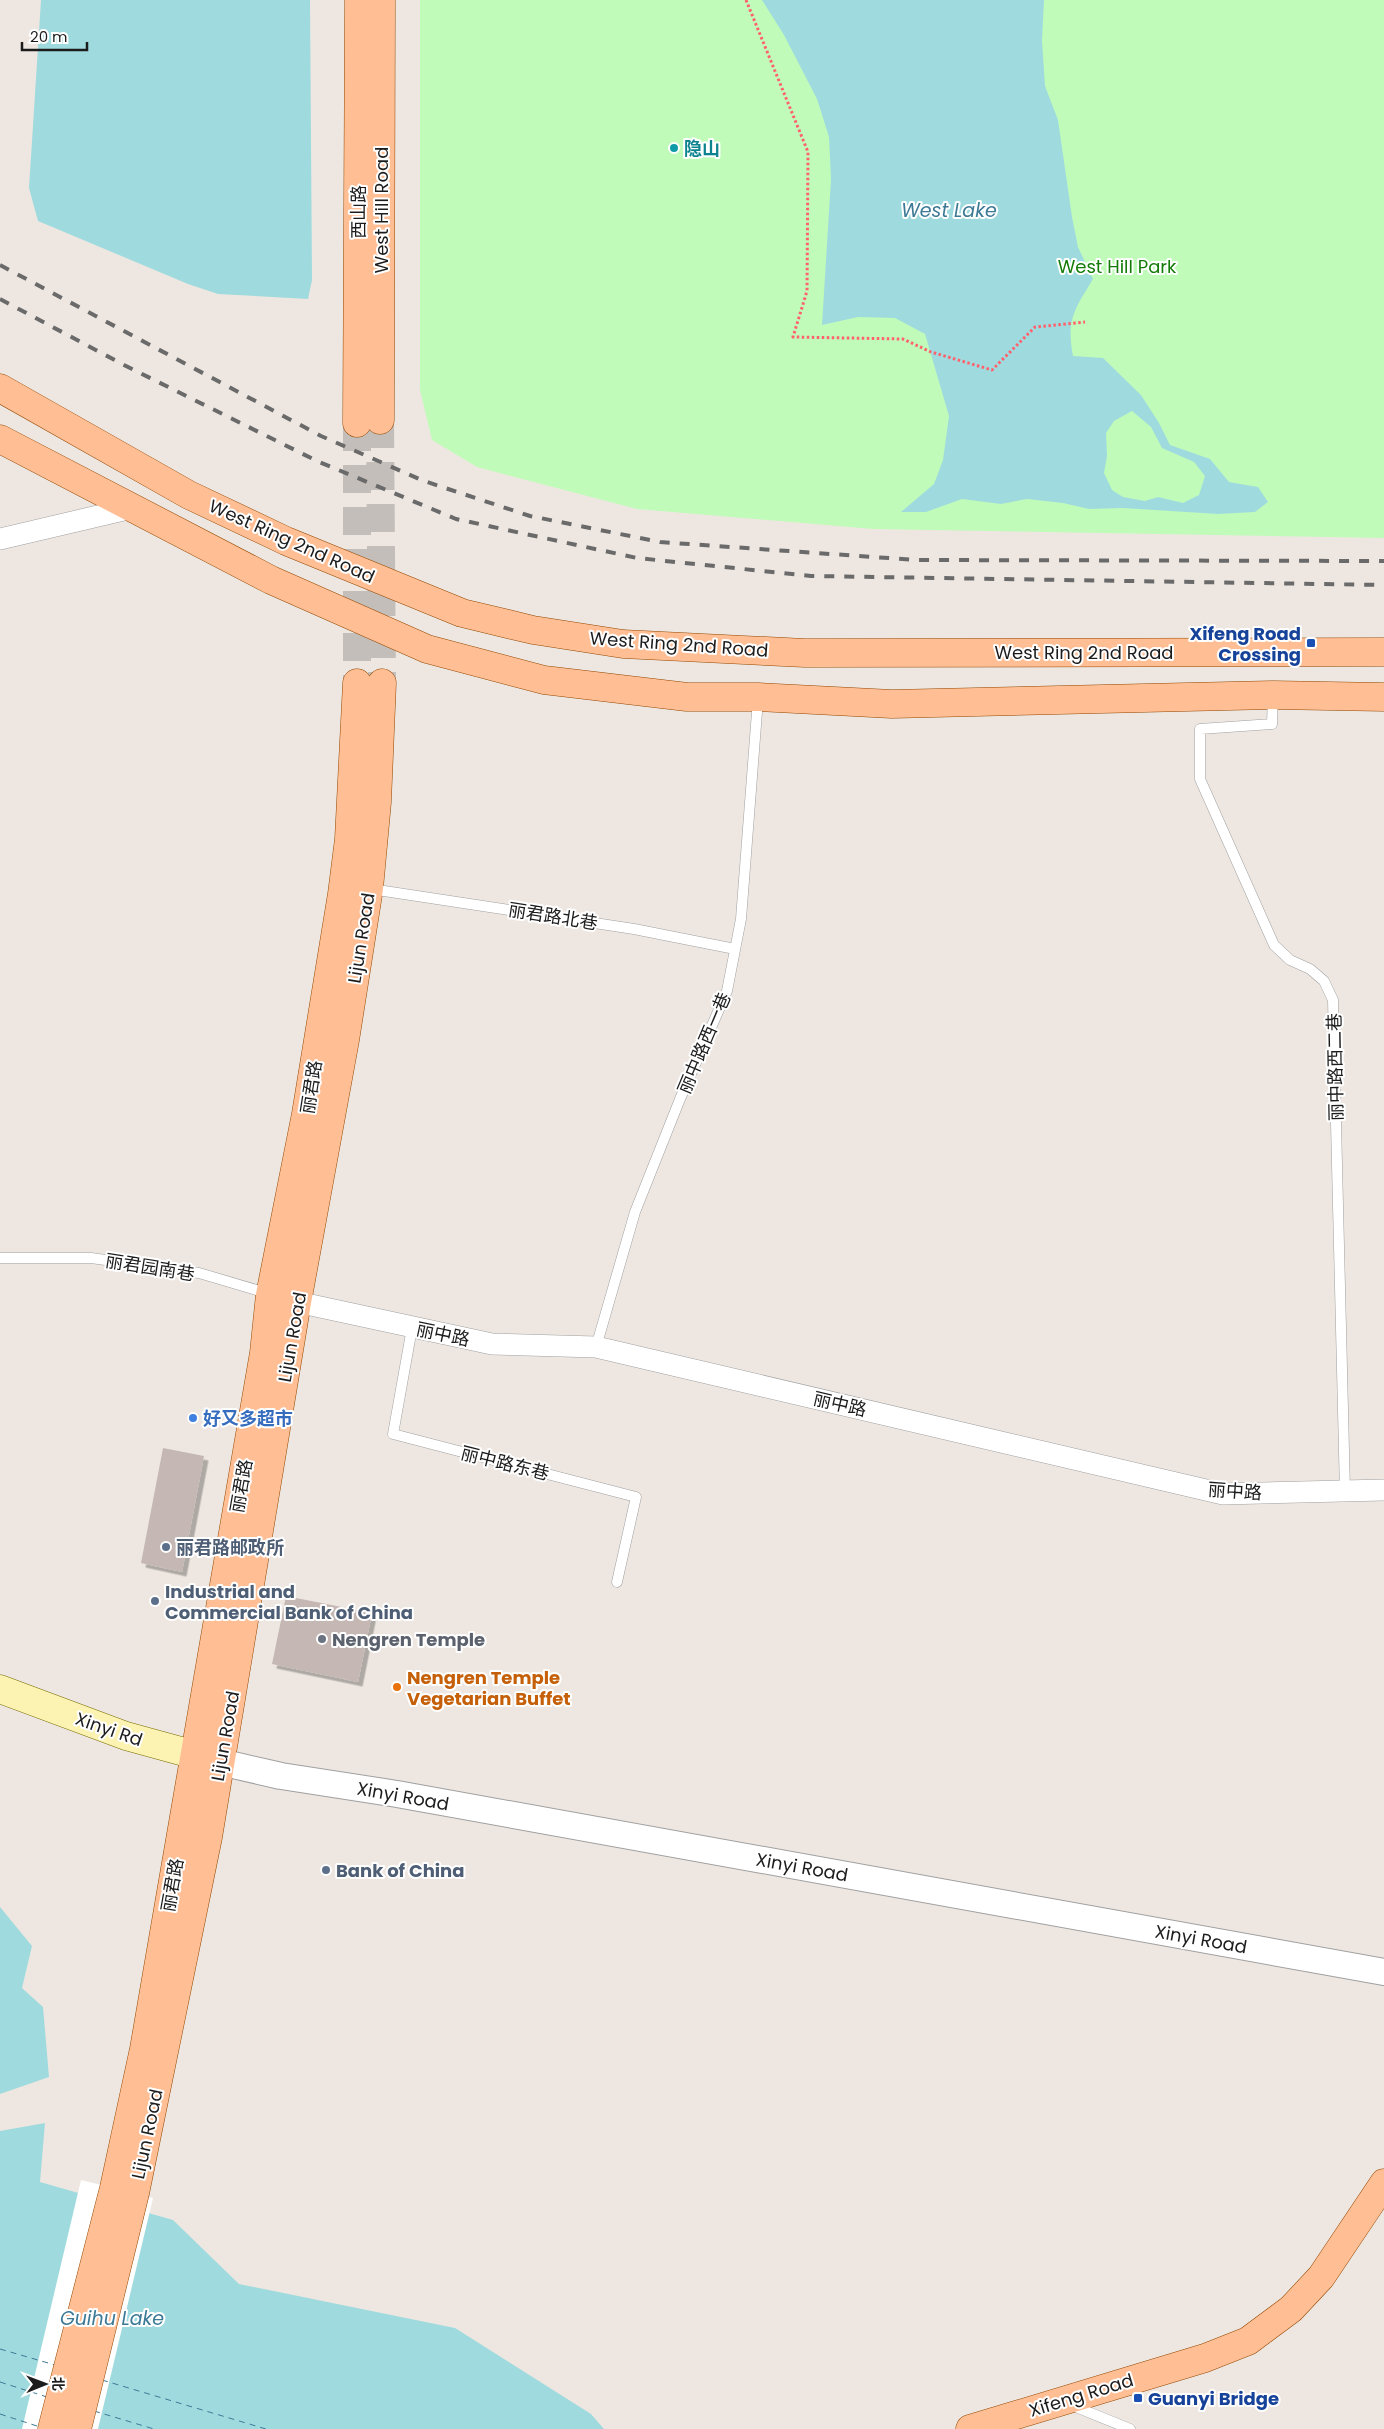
<svg xmlns="http://www.w3.org/2000/svg" width="1384" height="2429" viewBox="0 0 1384 2429" font-family="Poppins,'Noto Sans SC',sans-serif">
<style>
.park{fill:#c1fbba}
.water{fill:#9fdbde;fill-rule:evenodd}
.pier{fill:#fff}
.lines{fill:none;stroke-linecap:round;stroke-linejoin:round}
.ferry{stroke:#3d7a96;stroke-width:1;stroke-dasharray:6 5;stroke-linecap:butt}
.building{fill:#c5b8b4;filter:url(#shadow)}
.primary-tunnel{stroke:#c4beba;stroke-width:28;stroke-dasharray:28 14;stroke-linecap:butt}
.service-casing{stroke:#a0a0a0;stroke-width:11}
.minor-casing{stroke:#a0a0a0;stroke-width:22}
.tertiary-casing{stroke:#a0a0a0;stroke-width:28}
.secondary-casing{stroke:#756c01;stroke-width:29}
.primary-casing{stroke:#934800;stroke-width:29}
.path{stroke:#ff616d;stroke-width:3;stroke-dasharray:2.5 2.5;stroke-linecap:butt}
.service{stroke:#fff;stroke-width:10}
.minor{stroke:#fff;stroke-width:21}
.tertiary{stroke:#fff;stroke-width:26}
.secondary{stroke:#fcf2b1;stroke-width:28}
.primary{stroke:#ffbe94;stroke-width:28}
.rail{stroke:#6a6a6a;stroke-width:4;stroke-dasharray:10 10;stroke-linecap:butt}
.culture-dot{fill:#0f9aa8;stroke:#fff;stroke-width:2}
.transit-dot{fill:#1a4fb4;stroke:#fff;stroke-width:2}
.shop-dot{fill:#3f7fe0;stroke:#fff;stroke-width:2}
.service-dot{fill:#5c6f8a;stroke:#fff;stroke-width:2}
.worship-dot{fill:#6b7280;stroke:#fff;stroke-width:2}
.food-dot{fill:#e8710a;stroke:#fff;stroke-width:2}
.labels{text-anchor:middle;dominant-baseline:central;stroke-width:4;stroke-linejoin:round;paint-order:stroke}
.culture-label{font-size:18px;font-weight:bold;fill:#0d838f;stroke:#fff;text-anchor:start}
.street-label{font-size:18px;fill:#1c1c1c;stroke:#fff}
.park-label{font-size:18px;fill:#127c07;stroke:#fff}
.transit-label{font-size:18px;font-weight:bold;fill:#164399;stroke:#fff;text-anchor:end}
.shop-label{font-size:18px;font-weight:bold;fill:#366cbe;stroke:#fff;text-anchor:start}
.service-label{font-size:18px;font-weight:bold;fill:#4e5e75;stroke:#fff;text-anchor:start}
.worship-label{font-size:18px;font-weight:bold;fill:#5b616d;stroke:#fff;text-anchor:start}
.food-label{font-size:18px;font-weight:bold;fill:#c56008;stroke:#fff;text-anchor:start}
.water-label{font-size:19px;font-style:italic;fill:#3d7a96;stroke:#fff}
</style>
<defs>
<filter id="shadow"><feDropShadow dx="4.5" dy="4.5" stdDeviation="0" flood-color="#0004"/></filter>
</defs>
<rect width="100%" height="100%" fill="#eee7e1"/>
<!-- park -->
<path class="park" d="M420,0h964v538l-511,-9 -236,-20 -160,-42 -45,-27 -12,-50z"/>
<!-- water -->
<path class="water" d="M41,0h269l2,280 -4,19 -90,-5 -30,-10 -150,-63 -9,-33z
M762,0h282l-2,41 3,45 13,34 14,97 6,30 15,32c-18,30 -27,40 -20,77l30,2 38,37 18,28 11,22 40,14 19,23 29,5 10,15 -13,10 -37,2 -95,-6 -34,1 -26,-6 -36,-4 -26,5 -39,-5 -36,13h-25l33,-28 9,-24 6,-44 -24,-82 -30,-16 -37,-1 -36,8 9,-146 -2,-42 -12,-38 -33,-64zM1132,411l19,16 11,21 32,14 11,14 -6,19 -16,8 -25,-6 -13,4 -22,-4 -11,-7 -8,-17 3,-17 -1,-23 8,-12z
M0,1907l32,39 -10,42 21,19 6,70 -49,17z
M45,2123l-5,59 133,38 66,64 216,44 136,86 13,15h-604v-298z"/>
<!-- pier -->
<path class="pier" d="M81,2180l72,18 -55,231h-76z"/>
<g class="lines">
<!-- ferry -->
<path class="ferry" d="M0,2349l55,16
M102,2380l164,49
M0,2382l47,15
M94,2411l60,18
M0,2414l40,13"/>
</g>
<!-- building -->
<path class="building" d="M163,1448l41,8 -22,116 -41,-9z
M286,1596l86,17 -14,69 -86,-18z"/>
<g class="lines">
<!-- primary-tunnel -->
<path class="primary-tunnel" d="M380,420l2,263
M357,423v260"/>
<!-- service casing -->
<g class="service-casing">
<path id="service" d="M1273,695l-1,29 -72,5v50l74,166 16,15 20,9 14,12 9,19 12,492
M371,889l263,40 101,20
M0,1258h91l108,15 71,21
M412,1328l-19,106 243,63 -19,85
M596,1347l39,-135 45,-113 47,-108 14,-72 17,-220
M1071,2405l59,24"/>
</g>
<!-- minor casing -->
<g class="minor-casing">
<path id="minor" d="M0,539l132,-31
M297,1302l195,42 104,3 627,147 161,-4"/>
</g>
<!-- tertiary casing -->
<g class="tertiary-casing">
<path id="tertiary" d="M220,1762l61,14 116,18 987,178"/>
</g>
<!-- secondary casing -->
<g class="secondary-casing">
<path id="secondary" d="M0,1689l126,47 91,25"/>
</g>
<!-- primary casing -->
<g class="primary-casing">
<path id="primary" d="M0,388l189,107 97,46 176,72 71,17 90,14 182,9 579,-1
M380,420l1,-420
M357,423l2,-423
M0,439l271,141 156,69 117,31 143,17h71l134,7 381,-9 111,2
M52,2429l62,-241 30,-139 120,-696 6,-58 36,-181 36,-220 7,-55 8,-156
M77,2429l58,-236 73,-356 89,-535 48,-262 24,-152 8,-86 5,-119
M970,2429l235,-71 43,-17 43,-32 30,-32 63,-94"/>
</g>
<!-- path -->
<path class="path" d="M746,0l62,152 -1,139 -14,46 110,2 28,13 61,18 43,-43 50,-5"/>
<!-- service -->
<use href="#service" class="service"/>
<!-- minor -->
<use href="#minor" class="minor"/>
<!-- tertiary -->
<use href="#tertiary" class="tertiary"/>
<!-- secondary -->
<use href="#secondary" class="secondary"/>
<!-- primary -->
<use href="#primary" class="primary"/>
<!-- rail -->
<path class="rail" d="M0,265l321,171 103,45 106,35 130,26 256,18 468,1
M0,299l124,66 193,96 139,58 181,39 174,18 573,9"/>
</g>
<!-- markers -->
<circle class="culture-dot" cx="674" cy="148" r="5"/>
<g class="transit-dot">
<rect x="1306" y="638" width="10" height="10" rx="2.5"/>
<rect x="1133" y="2393" width="10" height="10" rx="2.5"/>
</g>
<circle class="shop-dot" cx="193" cy="1418" r="5"/>
<g class="service-dot">
<circle cx="166" cy="1547" r="5"/>
<circle cx="155" cy="1601" r="5"/>
<circle cx="326" cy="1870" r="5"/>
</g>
<circle class="worship-dot" cx="322" cy="1639" r="5"/>
<circle class="food-dot" cx="397" cy="1687" r="5"/>
<g class="labels">
<!-- culture labels -->
<g class="culture-label">
<text x="684" y="148">隐山</text>
</g>
<!-- street labels -->
<g class="street-label">
<text transform="translate(381 210) rotate(-90)">West Hill Road</text>
<text transform="translate(358 212) rotate(-90)">西山路</text>
<text transform="translate(292 541) rotate(24)">West Ring 2nd Road</text>
<text transform="translate(679 644) rotate(4)">West Ring 2nd Road</text>
<text x="1084" y="652">West Ring 2nd Road</text>
<text transform="translate(553 916) rotate(9)">丽君路北巷</text>
<text transform="translate(361 938) rotate(-81)">Lijun Road</text>
<text transform="translate(704 1043) rotate(-67)">丽中路西一巷</text>
<text transform="translate(1335 1067) rotate(-91)">丽中路西二巷</text>
<text transform="translate(311 1087) rotate(-81)">丽君路</text>
<text transform="translate(150 1267) rotate(9)">丽君园南巷</text>
<text transform="translate(443 1334) rotate(12)">丽中路</text>
<text transform="translate(292 1337) rotate(-80)">Lijun Road</text>
<text transform="translate(840 1404) rotate(13)">丽中路</text>
<text transform="translate(505 1463) rotate(14)">丽中路东巷</text>
<text transform="translate(241 1486) rotate(-80)">丽君路</text>
<text transform="translate(1235 1491) rotate(4)">丽中路</text>
<text transform="translate(109 1729) rotate(19)">Xinyi Rd</text>
<text transform="translate(225 1736) rotate(-80)">Lijun Road</text>
<text transform="translate(403 1796) rotate(10)">Xinyi Road</text>
<text transform="translate(802 1867) rotate(10)">Xinyi Road</text>
<text transform="translate(172 1885) rotate(-80)">丽君路</text>
<text transform="translate(1201 1939) rotate(10)">Xinyi Road</text>
<text transform="translate(147 2134) rotate(-78)">Lijun Road</text>
<text transform="translate(1081 2395) rotate(-17)">Xifeng Road</text>
</g>
<!-- park labels -->
<g class="park-label">
<text x="1117" y="266">West Hill Park</text>
</g>
<!-- transit labels -->
<g class="transit-label">
<text x="1301" y="633">Xifeng Road<tspan x="1301" dy="21">Crossing</tspan></text>
<text x="1148" y="2398" text-anchor="start">Guanyi Bridge</text>
</g>
<!-- shop labels -->
<g class="shop-label">
<text x="203" y="1418">好又多超市</text>
</g>
<!-- service labels -->
<g class="service-label">
<text x="176" y="1547">丽君路邮政所</text>
<text x="165" y="1591">Industrial and<tspan x="165" dy="21">Commercial Bank of China</tspan></text>
<text x="336" y="1870">Bank of China</text>
</g>
<!-- worship labels -->
<g class="worship-label">
<text x="332" y="1639">Nengren Temple</text>
</g>
<!-- food labels -->
<g class="food-label">
<text x="407" y="1677">Nengren Temple<tspan x="407" dy="21">Vegetarian Buffet</tspan></text>
</g>
<!-- water labels -->
<g class="water-label">
<text x="949" y="210">West Lake</text>
<text x="112" y="2318">Guihu Lake</text>
</g>
</g>
<!-- north arrow -->
<g transform="translate(45 2384) rotate(89)" stroke="#ffffff" stroke-width="4" paint-order="stroke">
<path d="M0-4L9 19L0 12L-9 19Z" fill="#1c1c1c"/>
<text y="-8" font-size="14" font-weight="bold" text-anchor="middle" fill="#1c1c1c">北</text>
</g>
<!-- scale -->
<path d="M22 42v8h65v-8" fill="none" stroke="#1c1c1c" stroke-width="2.5"/>
<text x="30" y="42" font-size="15" fill="#1c1c1c" stroke="#ffffff" stroke-width="4" paint-order="stroke">20 m</text>
</svg>
